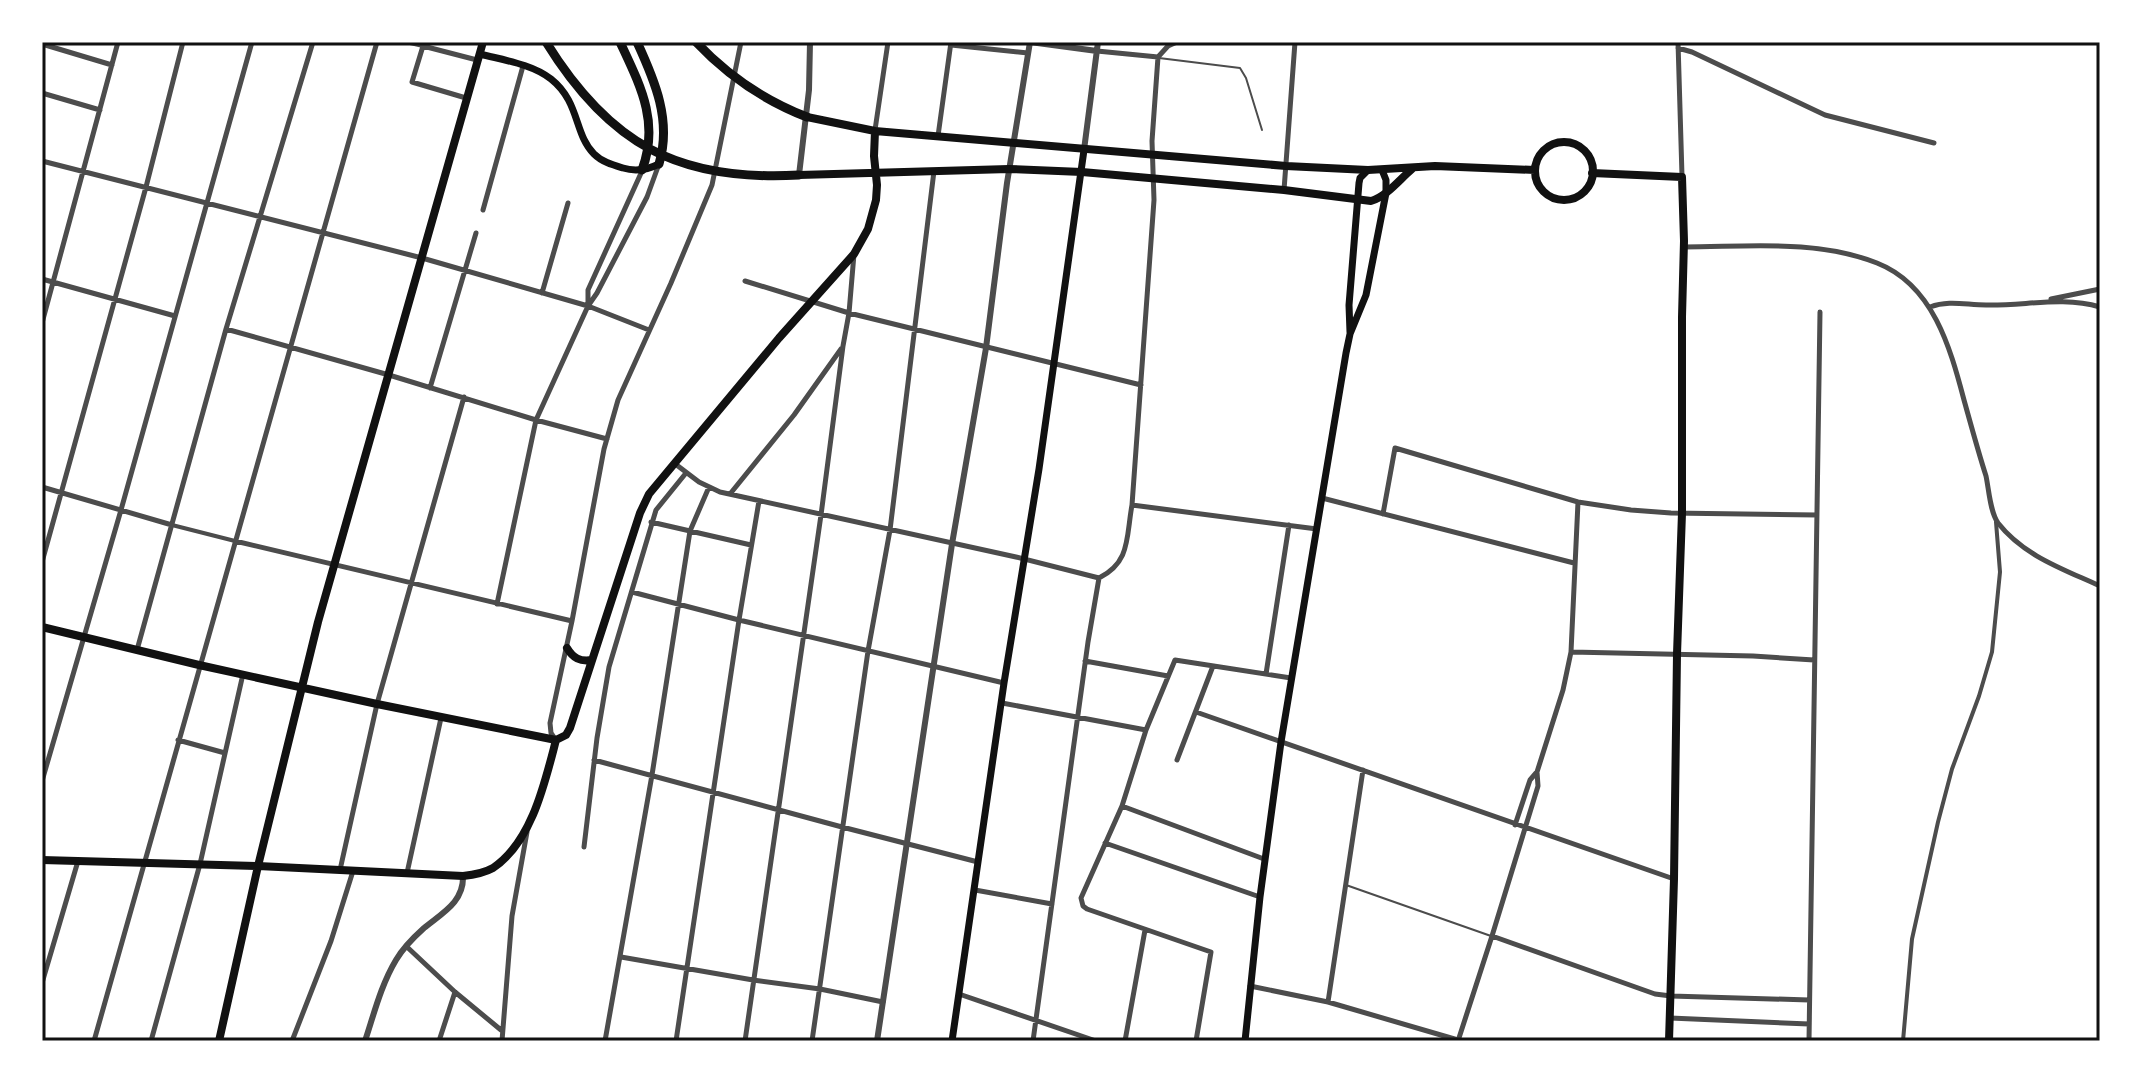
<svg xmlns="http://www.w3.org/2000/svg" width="2142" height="1083" viewBox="0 0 2142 1083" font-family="Montserrat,sans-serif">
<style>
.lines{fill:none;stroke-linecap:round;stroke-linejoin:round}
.service{stroke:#4c4c4c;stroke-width:2}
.pedestrian{stroke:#4c4c4c;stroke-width:4}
.minor{stroke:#4c4c4c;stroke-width:5}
.tertiary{stroke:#4c4c4c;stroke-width:6}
.secondary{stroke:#111;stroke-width:7}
.primary{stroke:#111;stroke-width:8}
.motorway{stroke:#111;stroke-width:9}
.neatline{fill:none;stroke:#111;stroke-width:3}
</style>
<rect width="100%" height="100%" fill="#fff"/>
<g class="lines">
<!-- service -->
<path class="service" d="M1159,58l81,10 6,10 16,52
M1346,885l145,51"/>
<!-- pedestrian -->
<path class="pedestrian" d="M406,42l17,4
M172,525l63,16
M1903,1041l9,-102 26,-117 14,-53 27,-73 13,-44 8,-80 -4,-50"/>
<!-- minor -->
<path class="minor" d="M1678,42l4,134
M42,44l70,21
M951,45l77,8
M1678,48l14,4 133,63 109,28
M1097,51l61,6
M42,93l58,17
M466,98l-54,-16 11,-36 54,14
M875,130l13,-88
M938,136l13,-94
M42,161l380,97 166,48 61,24
M1284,190l11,-148
M483,210l40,-144
M1684,247c64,0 132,-8 193,16 56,22 73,84 87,137 7,25 14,51 22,76 3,14 4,36 12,47 26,33 65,46 102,63
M42,279l133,37
M745,281l104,32 292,72
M542,293l26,-90
M2051,299l49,-10
M588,305v-15l54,-119
M1930,307c19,-7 36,-2 56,-2 39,1 76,-9 114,2
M42,323l76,-281
M226,329l163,46 147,45 71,19
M430,388l46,-155
M674,463l25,19 21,10 296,65 83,21
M42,487l130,38
M730,494l64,-79 47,-66
M1322,498l252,65
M1132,505l185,24
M1383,514l12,-66 183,54 53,8 40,3 146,2
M651,522l100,23
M235,541l337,80
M42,562l104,-375 37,-145
M1099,578c32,-16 27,-41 33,-73l22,-305 -2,-59 6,-84 10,-11 9,-4
M632,592l107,28 265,63
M497,604l39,-184 52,-114 9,-13 50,-96 12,-33
M137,650l89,-321 87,-287
M1571,652l182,4 61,4
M1085,661l83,15
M1266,674l23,-149
M1002,703l144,27
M1196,712l478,167
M555,739l-4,-6 -1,-10 22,-102 32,-172 14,-49 53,-117 41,-98 29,-143
M178,740l47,13
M594,760l248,67 136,35
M1177,760l36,-94
M42,781l79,-271 131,-468
M1122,806l142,53
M1515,825l15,-45 6,-7
M1105,843l155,54
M584,847l13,-109 12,-71 47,-157 30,-37
M340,870l37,-166 87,-307
M407,873l34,-155
M975,890l77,14
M1492,936l163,58 16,2 138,4
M406,946l49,46 46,38
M621,957l132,23 67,9 63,13
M42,983l36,-122
M1250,986l78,16 130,38
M959,994l137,47
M1328,1002l35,-232
M1670,1018l139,6
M94,1041l283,-999
M151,1041l49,-177 43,-190
M292,1041l39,-100 22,-70
M439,1041l16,-49
M502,1041l10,-125 15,-84
M605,1041l47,-266 38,-244 19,-44
M676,1041l63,-421 20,-119
M745,1041l76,-526 22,-169 6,-33 5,-59
M812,1041l56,-390 22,-121 44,-359
M1033,1041l55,-399 11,-64
M1125,1041l20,-111
M1196,1041l15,-89 -124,-43 -4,-3 -2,-8 41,-92 24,-76 29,-70 116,18
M1458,1041l34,-105 46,-150 -1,-14 26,-82 8,-38 7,-150
M1809,1041l11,-729"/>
<!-- tertiary -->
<path class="tertiary" d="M1030,42l67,9
M1084,150l14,-108
M799,175l10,-85 1,-48
M365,1041c9,-27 16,-56 31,-81 7,-12 18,-23 28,-32 18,-15 40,-26 39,-52
M877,1041l75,-497 34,-196 21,-165 23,-141"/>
<!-- secondary -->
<path class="secondary" d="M480,54c23,6 52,10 71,25 29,23 23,55 43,75 8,8 19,11 29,14 13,4 24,2 36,-4
M1350,332l-1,-27 10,-122 1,-5 8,-8
M952,1041l52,-358 35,-214 45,-319
M1245,1041l15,-144 21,-155 65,-389 4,-19 16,-39 20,-102v-13l-4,-10"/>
<!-- primary -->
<path class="primary" d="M807,117l68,14 411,35 82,4 67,-4 100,4
M1535 171a29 29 0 1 1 58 0a29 29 0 1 1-58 0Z
M1592,173l90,4 2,64 -2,76v196l-5,141 -3,225 -5,162
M799,175l210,-6 73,3 202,18 87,11c15,-4 29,-22 41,-32
M42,627l157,38 178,39 179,36
M567,648c6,10 13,14 25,12
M556,740l10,-5 4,-7 70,-215 9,-19 130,-156 75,-84 14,-25 8,-29 1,-15 -3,-29 1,-25
M42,860l216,6 205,10c10,-1 21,-3 30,-8 39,-26 52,-86 63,-128
M219,1041l39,-175 60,-244 165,-580"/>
<!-- motorway -->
<path class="motorway" d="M546,42c63,102 132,140 253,133
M620,42c20,43 40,80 22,128
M637,42c18,39 35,79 22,122
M696,42c32,34 67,58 111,75"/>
</g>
<!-- border -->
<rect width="2142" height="1083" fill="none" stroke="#ffffff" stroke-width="88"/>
<rect x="44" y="44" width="2054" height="995" class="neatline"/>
</svg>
